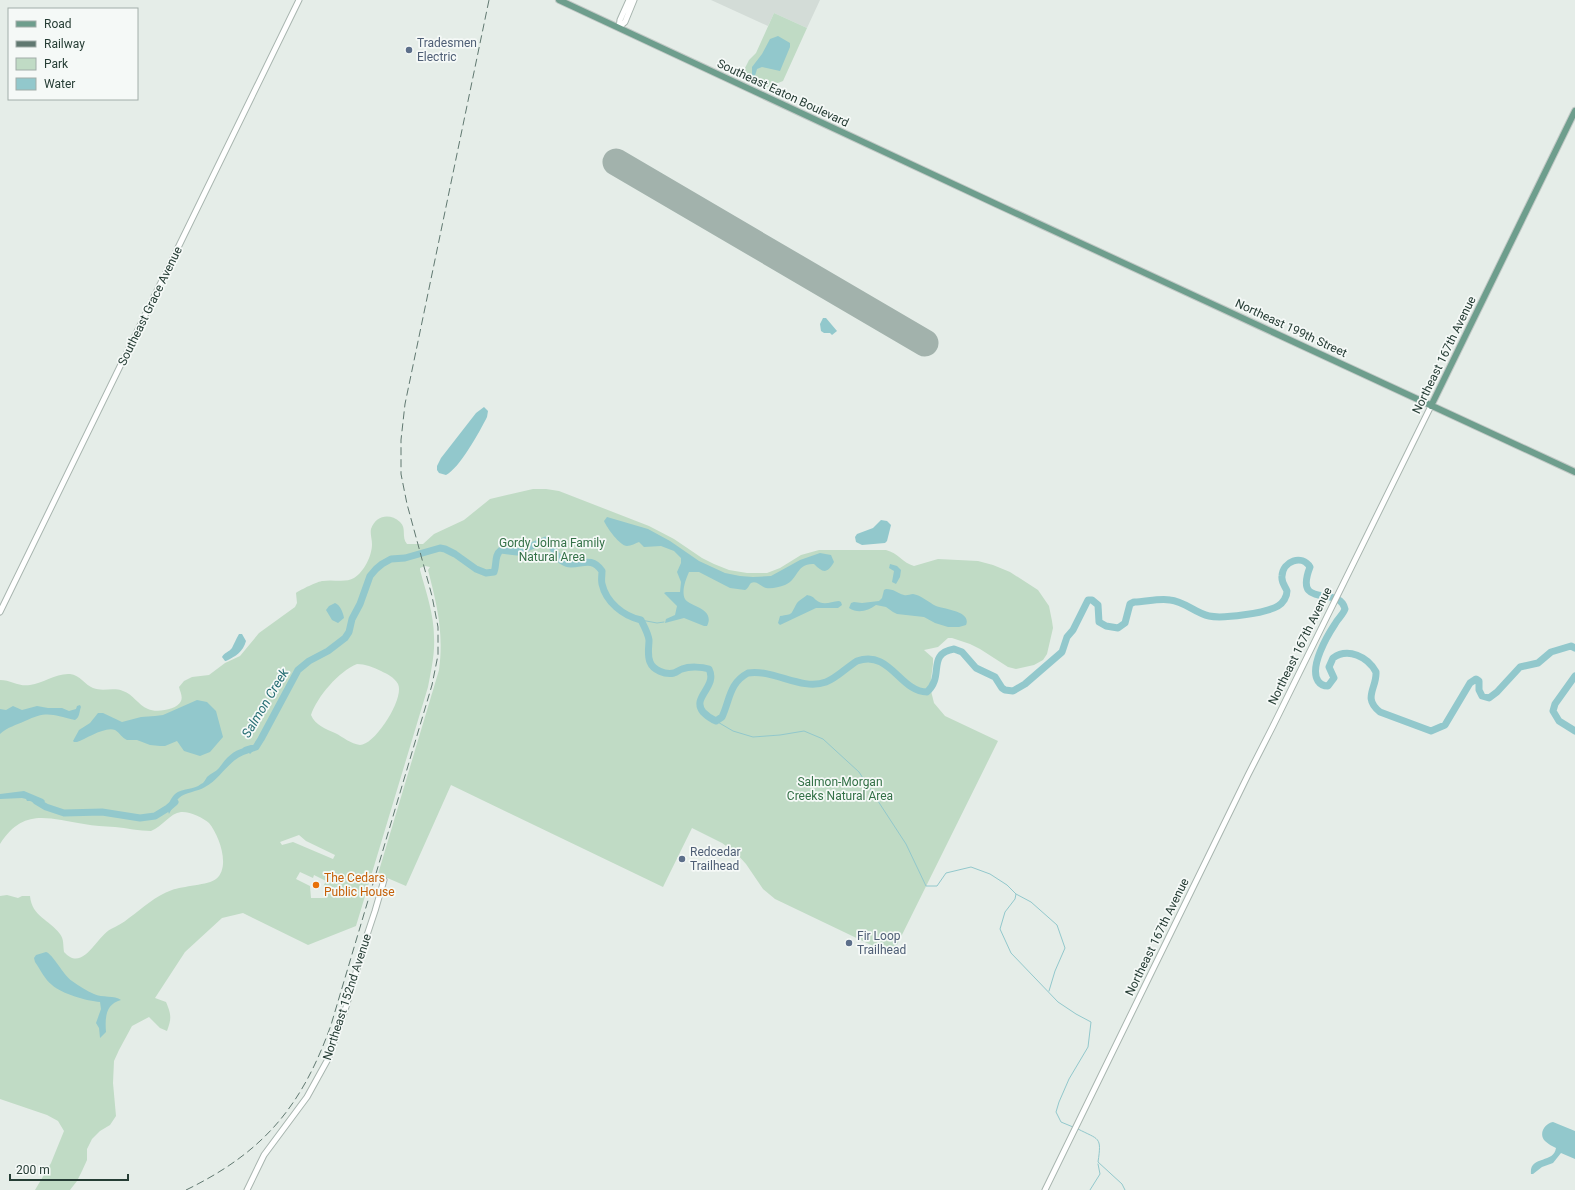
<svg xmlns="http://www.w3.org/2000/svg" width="1575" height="1190" viewBox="0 0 1575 1190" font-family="Roboto,sans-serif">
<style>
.built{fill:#d3dcd7}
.green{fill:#c0dbc5;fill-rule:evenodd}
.water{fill:#92c8cc}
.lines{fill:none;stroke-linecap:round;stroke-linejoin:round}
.stream{stroke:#92c8cc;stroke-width:1}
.river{stroke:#92c8cc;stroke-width:7}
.runway{stroke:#a2b2ac;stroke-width:27}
.minor-casing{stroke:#a8b5af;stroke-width:7}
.major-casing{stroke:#c2c9c6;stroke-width:8}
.minor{stroke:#fff;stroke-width:5}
.major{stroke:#6e9e8d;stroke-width:6}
.rail{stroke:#607870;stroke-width:1;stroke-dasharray:8 4;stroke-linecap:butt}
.service-dot{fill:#5c6f8a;stroke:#f5f9f7;stroke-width:1.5}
.food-dot{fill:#e8710a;stroke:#f5f9f7;stroke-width:1.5}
.labels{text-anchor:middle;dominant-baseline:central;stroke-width:3.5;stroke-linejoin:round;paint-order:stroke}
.service-label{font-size:12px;fill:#4e5e75;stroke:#f5f9f7;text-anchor:start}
.street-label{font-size:12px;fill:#263d35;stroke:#f5f9f7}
.park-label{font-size:12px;fill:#337046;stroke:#f5f9f7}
.food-label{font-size:12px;fill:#c56008;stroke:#f5f9f7;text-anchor:start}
.water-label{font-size:13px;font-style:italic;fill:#256d73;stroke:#f5f9f7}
</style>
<rect width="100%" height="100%" fill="#e5ede8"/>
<!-- built -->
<path class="built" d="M711,0h109l-13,28 -33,-15 -6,13z"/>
<!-- green -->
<path class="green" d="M774,13l33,15 -24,53 -18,7 -24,-12 8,-16 7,-7z
M533,489h13l13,2 90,35 25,13 28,19 12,6 15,6 18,3h20l13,-5 21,-13 18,-5h67c12,3 17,13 28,16l24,-7 40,2 15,4 17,7 28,18 11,16 3,15 1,7 -6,26 -4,6 -9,5 -18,4 -8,-2 -28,-18 -10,-5 -18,-6h-4l-10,9 -14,3 9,8v6l-3,23 4,16 11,13 53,25 -106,214 -117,-56 -12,-10 -17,-25 -10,-11 -14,-10 -30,-15 -29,59 -212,-102 -45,101 -28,-12 61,-204c5,-37 -2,-65 -11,-100l2,-3 -5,-1 -5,2v2c6,22 14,44 14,67 1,17 -3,34 -6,50l-72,239 -48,19 -65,-32 -21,5 -37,34 -30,46 11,4c5,12 6,16 1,29l-7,-3 -11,-11 -17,9 -13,24 -5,11 -1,22 3,33 -6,9 -10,6 -8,8 -5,10v11l-5,11 -5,10 -7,9h-35l16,-27 13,-32 -6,-10 -11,-6 -47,-16v-203l7,-1 11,3 4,-2h8c2,21 19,23 30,38 4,5 3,11 4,18 19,21 32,-15 47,-23 6,-3 12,-6 18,-11 14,-10 26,-22 43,-28 10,-4 37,-5 44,-11 15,-12 3,-44 -7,-56 -5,-5 -20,-12 -28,-11 -11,1 -19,15 -30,19 -12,0 -24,-3 -36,-4 -11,-1 -21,-1 -31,-3 -36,-5 -60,-17 -84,20v-164c11,0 19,7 30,5 14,-2 26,-12 40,-11 10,1 15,11 23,14 10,4 20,-1 30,3 10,3 15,14 25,18 8,4 29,1 33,-8 2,-5 -1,-9 -2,-14l5,-6 8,-4 17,-2 16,-12 15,-7 19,-23 36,-26 2,-4 -1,-10c4,-3 22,-12 27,-12 9,-2 23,2 31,-3 10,-6 18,-22 18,-34 0,-5 -2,-10 -1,-15 5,-14 19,-16 29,-7 7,6 1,15 7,22h16l11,-10 30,-14 26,-21zM357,664c8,0 16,3 24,7 6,3 13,6 17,13 7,14 -23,61 -38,61 -9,-1 -17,-8 -25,-12 -9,-4 -20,-8 -24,-18 6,-18 28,-44 46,-51zM299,835l7,6 29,14 -2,4 -40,-17 -11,3 -2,-3zM300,872l13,6 1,-3 12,6 -3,6 1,11h-13l-1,-12 -14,-7z"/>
<!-- water -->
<path class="water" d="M778,36l12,7v4l-10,24 -18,-4 -5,2 -2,7 -3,-1v-8l10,-13 8,-15z
M823,318h3l11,13 -5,4 -2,-2h-6l-3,-2 -1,-7z
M484,407l4,4 -1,6c-7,14 -28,52 -41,58l-7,-2 -2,-3v-4l4,-8 35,-45z
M607,517l41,12 22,12 29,20 26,12 15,3 13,1 18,-1 29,-16 20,-7 11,2 3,7c-7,12 -11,11 -20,2 -18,-1 -15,15 -29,21 -6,2 -13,4 -19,3 -5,-1 -9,-8 -15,-5 -2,2 -3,6 -6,7l-15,-2 -31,-16h-10c-3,7 -8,19 -4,27 3,7 31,9 22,27h-3l-20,-8 -19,5 1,-4 9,-4 2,-9 -13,-13 2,-1h14l1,-10 -4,-10 4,-9v-5l-7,-7 -13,-5 -17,1 -5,-5c-3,1 -8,4 -12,4 -7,0 -20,-18 -23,-25z
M881,520l6,1 4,4 -4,16 -2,2 -23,2 -6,-3 -1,-5 2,-3 16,-6z
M890,564l7,2 4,4 -1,7 -4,7 -4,-2 2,-11 -5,-3z
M886,589c8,0 11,4 18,6 3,1 6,-1 9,-1 8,1 15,8 23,12 7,3 36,5 30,19l-7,2h-11l-13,-4 -11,-6 -27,-3 -4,-2 -7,-5 -10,-2c-8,6 -18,9 -27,3l2,-5 3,-1 8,1 17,-2 3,-3 2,-8z
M807,595c5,1 6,2 9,5 7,6 14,2 23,1l2,1 1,3 -4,3h-22l-36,17 -2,-2 2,-7c14,-2 10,-1 17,-13 2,-3 7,-5 10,-8z
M335,603c5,2 8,9 9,15l-6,5 -6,-3 -6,-10 3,-4z
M239,634h3l4,7c-3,11 -10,15 -20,20h-1l-3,-4c3,-5 7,-5 10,-9 2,-4 4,-9 7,-14z
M197,700l10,2 9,9 7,26 -13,15 -10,4 -16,-5 -7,-10 -12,5h-5l-10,-1 -13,-5h-10c-5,-2 -7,-7 -12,-10 -10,-4 -29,9 -38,12h-3l-1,-1 6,-11 11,-7 8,-10h5l19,9 19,-5 14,-1 8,-1z
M80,705l1,2c-2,5 -1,10 -6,13 -22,-5 -28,-10 -50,1 -9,4 -17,6 -25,13v-25l6,1 7,-4 9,4 15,-4 11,2h14l7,3 7,-2 1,-3z
M249,747l7,1 -6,6 -1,-1c-21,6 -27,25 -44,34 -8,5 -20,5 -26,11 -5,4 -7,11 -10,16 -3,-6 1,-15 6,-20 7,-6 19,-4 26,-10 3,-1 4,-4 6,-7 4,-4 9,-5 12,-9 8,-11 15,-19 30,-21z
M24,791l19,8 2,2 -3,5 -12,-5h-3l-1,-2 -4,-1 -22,1v-5z
M46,952c7,2 17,23 26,29 7,5 15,10 22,13 8,4 21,1 27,6 -16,4 -16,19 -15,32l-6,6 -1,-10 -3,-5 5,-14 -1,-7c-13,-1 -38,-8 -48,-17 -7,-5 -12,-16 -17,-23l-1,-4 2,-3z
M1553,1122l22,9v28l-14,-6 -8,10 -11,4 -9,7h-2c-2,-19 23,-10 25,-26 -4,-2 -8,-4 -11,-7 -7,-7 0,-18 8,-19z"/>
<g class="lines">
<!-- stream -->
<path class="stream" d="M641,620l16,3 7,-1
M716,721l17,10 20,6 27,-2 24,-4 19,8 36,33 47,72 20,42h11l9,-13 25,-6 19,7 17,11 9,9 -1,5 -10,13 -5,17 11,24 47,49 18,12 15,8 -3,25 -19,32 -10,23 -3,10 5,10 12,5
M1016,894l15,8 26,23 8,23 -10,23 -6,20
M1078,1129c21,11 24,7 20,33l24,22 3,6
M1090,1190l10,-16 -2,-10"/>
<!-- river -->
<path class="river" d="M1575,676l-20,28 -2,7 6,10 16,10
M246,750l10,-3 5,-8 37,-69 11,-9 19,-10 17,-13 4,-6 3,-13 8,-15 10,-28 6,-7 6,-5 9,-5 14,-1 35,-10 5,1 10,5 21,15 10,4 8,-1c3,-7 0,-17 7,-22l16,2 29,-12 4,2c3,6 6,15 12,19 14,10 27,-9 40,10 0,4 -1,9 0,13 4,18 21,32 39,36 3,6 7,13 8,20 0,7 -2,15 1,22 3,8 15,13 24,11 3,-1 5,-3 8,-4 8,-3 20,-2 27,0 9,18 -18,28 -6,43 4,4 8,7 13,9l6,-4c8,-17 7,-34 26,-44 26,-4 53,18 78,9 11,-4 21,-15 31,-21 33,-12 43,31 70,31 18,-16 -1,-38 27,-43l8,3 14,16 19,9 7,11 3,2 8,1 12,-7 37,-32 5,-15 6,-7 15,-30h4l6,5 1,17 7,4 12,2 7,-5 5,-19 4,-2c11,0 25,-4 36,-2 14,1 25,13 39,16 14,3 57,-3 69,-10 5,-3 9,-9 9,-15 -2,-5 -6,-9 -5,-15 1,-15 20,-22 28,-9 -17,44 29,17 35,42 -2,6 -7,9 -10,15 -8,12 -26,43 -17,57 2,3 6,5 10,5l6,-8 -5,-11 4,-9c15,-11 35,-1 43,14 1,16 -14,26 4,40l51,19 14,-6 25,-42 6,-4 3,2v9l3,6 7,2 8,-6 23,-25 18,-4 13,-11 20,-6 4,2
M36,801l10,6 18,6 38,-1 38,6 15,-2 13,-8 7,-6"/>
<!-- runway -->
<path class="runway" d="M616,162l309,181"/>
<!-- minor casing -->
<g class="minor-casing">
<path id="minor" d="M619,27l6,-5 9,-22
M619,27l1,-7 9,-20
M0,612l299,-612
M247,1190l17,-35 43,-58 21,-38 18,-52 19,-66 10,-30 9,-31
M1045,1190l203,-415 25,-49 158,-320"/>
</g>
<!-- major casing -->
<g class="major-casing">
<path id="major" d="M559,0l437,204 579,268
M1431,406l144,-295"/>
</g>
<!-- minor -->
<use href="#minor" class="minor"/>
<!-- major -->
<use href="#major" class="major"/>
<!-- rail -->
<path class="rail" d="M186,1190c78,-38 116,-84 145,-165l101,-340 6,-30v-28l-6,-31 -25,-92 -6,-30v-34l4,-36 84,-404"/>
</g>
<!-- markers -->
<g class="service-dot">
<circle cx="409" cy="50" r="4"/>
<circle cx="682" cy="859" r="4"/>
<circle cx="849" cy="943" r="4"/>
</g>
<circle class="food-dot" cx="316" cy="885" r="4"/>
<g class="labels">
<!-- service labels -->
<g class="service-label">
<text x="417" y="43">Tradesmen<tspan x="417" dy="14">Electric</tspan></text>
<text x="690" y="852">Redcedar<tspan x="690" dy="14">Trailhead</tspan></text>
<text x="857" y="936">Fir Loop<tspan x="857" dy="14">Trailhead</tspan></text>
</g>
<!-- street labels -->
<g class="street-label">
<text transform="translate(783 93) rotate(25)">Southeast Eaton Boulevard</text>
<text transform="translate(150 306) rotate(-64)">Southeast Grace Avenue</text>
<text transform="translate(1291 328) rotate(25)">Northeast 199th Street</text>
<text transform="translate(1444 355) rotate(-64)">Northeast 167th Avenue</text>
<text transform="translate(1300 646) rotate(-64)">Northeast 167th Avenue</text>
<text transform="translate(1157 937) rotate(-64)">Northeast 167th Avenue</text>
<text transform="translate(347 997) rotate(-72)">Northeast 152nd Avenue</text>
</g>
<!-- park labels -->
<g class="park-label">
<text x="552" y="543">Gordy Jolma Family<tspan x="552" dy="14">Natural Area</tspan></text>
<text x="840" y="782">Salmon-Morgan<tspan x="840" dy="14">Creeks Natural Area</tspan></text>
</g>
<!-- food labels -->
<g class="food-label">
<text x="324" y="878">The Cedars<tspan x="324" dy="14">Public House</tspan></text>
</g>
<!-- water labels -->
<g class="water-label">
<text transform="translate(265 703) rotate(-59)">Salmon Creek</text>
</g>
</g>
<!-- legend -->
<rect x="8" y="8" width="130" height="92" fill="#f5f9f7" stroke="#a2aea9"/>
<rect x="16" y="21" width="20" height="6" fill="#6e9e8d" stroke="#a2aea9"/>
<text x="44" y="28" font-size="12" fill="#263d35">Road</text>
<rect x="16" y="41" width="20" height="6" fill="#607870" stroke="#a2aea9"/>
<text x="44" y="48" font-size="12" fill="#263d35">Railway</text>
<rect x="16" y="58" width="20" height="12" fill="#c0dbc5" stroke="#a2aea9"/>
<text x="44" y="68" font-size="12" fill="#263d35">Park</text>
<rect x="16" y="78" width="20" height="12" fill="#92c8cc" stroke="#a2aea9"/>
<text x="44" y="88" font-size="12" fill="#263d35">Water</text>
<!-- scale -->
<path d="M10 1174v6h118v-6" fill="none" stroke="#263d35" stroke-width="2"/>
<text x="16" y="1174" font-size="12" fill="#263d35" stroke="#f5f9f7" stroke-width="3" paint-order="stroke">200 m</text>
</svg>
